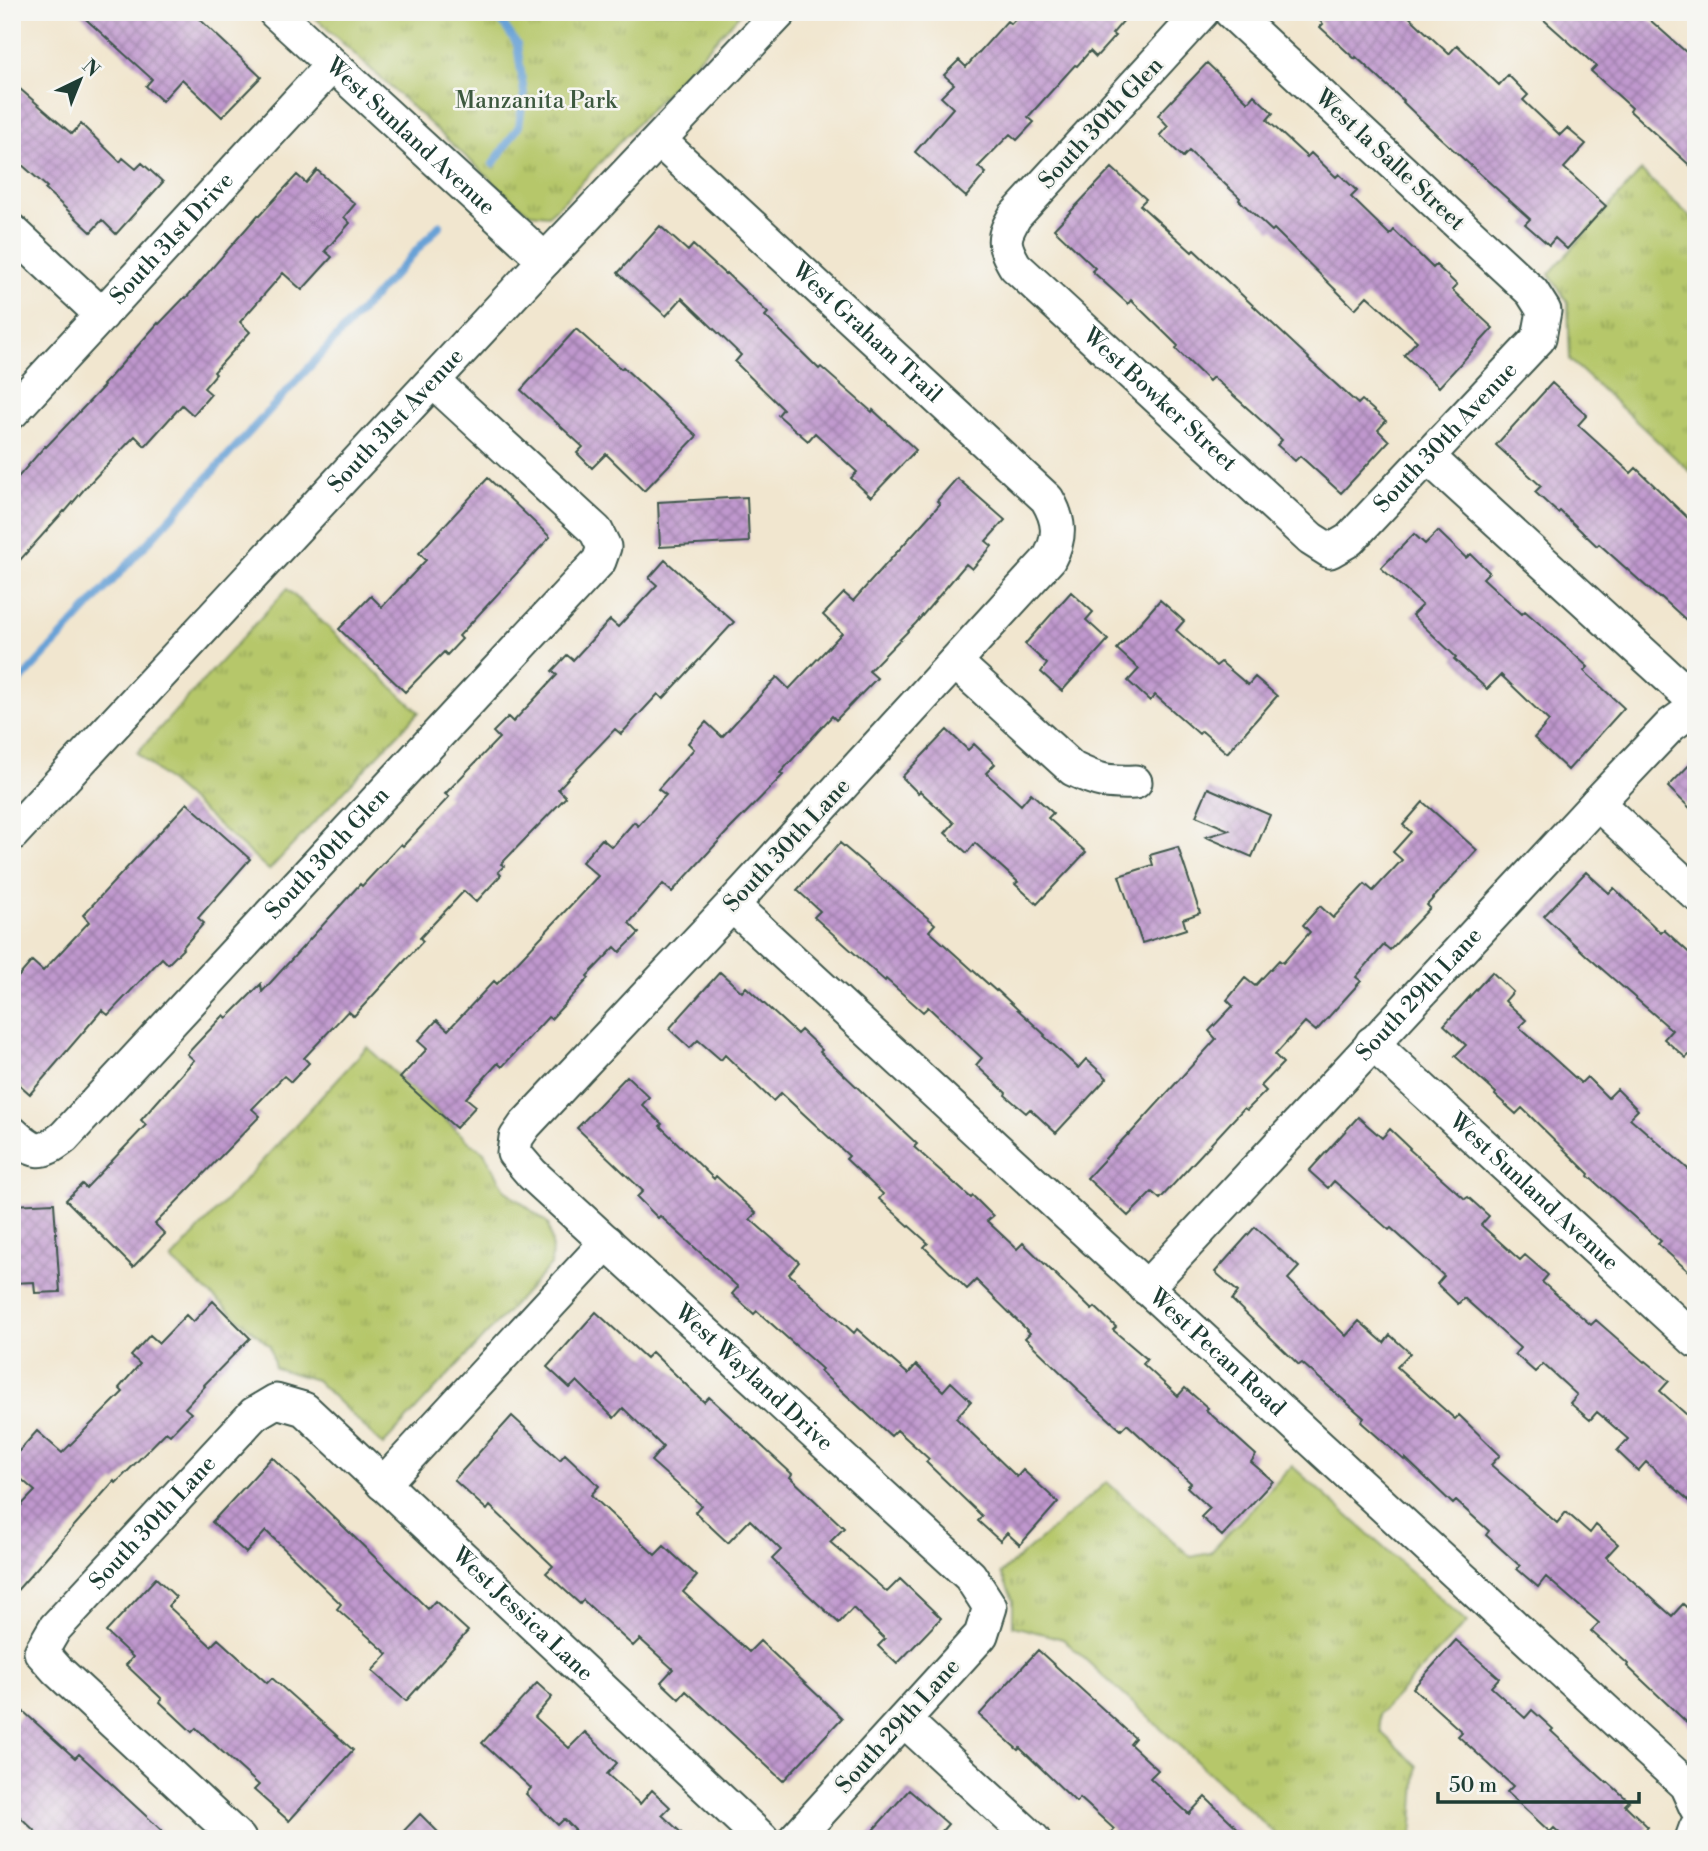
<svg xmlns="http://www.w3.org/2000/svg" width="1708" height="1851" viewBox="0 0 1708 1851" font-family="'Libre Bodoni',serif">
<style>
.park{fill:url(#park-tufts);stroke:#6a824f;stroke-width:2}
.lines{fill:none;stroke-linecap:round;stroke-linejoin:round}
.stream{stroke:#67a1d6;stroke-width:8}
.building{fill:url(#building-cross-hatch)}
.minor-casing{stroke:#3e564b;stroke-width:37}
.minor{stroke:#fff;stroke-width:33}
.labels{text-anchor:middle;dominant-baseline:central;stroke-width:5;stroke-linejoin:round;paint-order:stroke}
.park-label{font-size:23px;fill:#3d593f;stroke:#f6f6f2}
.street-label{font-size:23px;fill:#1f3d34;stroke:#f6f6f2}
</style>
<defs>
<pattern id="park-tufts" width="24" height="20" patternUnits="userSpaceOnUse" patternTransform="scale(1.75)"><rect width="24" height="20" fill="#b6c76a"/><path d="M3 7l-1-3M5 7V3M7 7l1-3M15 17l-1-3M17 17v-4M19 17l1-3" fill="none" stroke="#93a358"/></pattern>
<pattern id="building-cross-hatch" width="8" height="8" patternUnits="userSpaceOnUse" patternTransform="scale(1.75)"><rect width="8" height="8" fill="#c098ce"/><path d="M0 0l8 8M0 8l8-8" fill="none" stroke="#9b7da8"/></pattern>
</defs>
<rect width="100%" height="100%" fill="#f6f6f2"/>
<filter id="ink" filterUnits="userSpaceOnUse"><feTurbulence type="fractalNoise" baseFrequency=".0143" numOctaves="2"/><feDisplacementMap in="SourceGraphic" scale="14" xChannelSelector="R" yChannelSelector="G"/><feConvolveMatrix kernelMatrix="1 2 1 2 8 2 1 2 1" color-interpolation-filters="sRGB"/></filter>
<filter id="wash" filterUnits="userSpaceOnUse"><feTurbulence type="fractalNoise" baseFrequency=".00686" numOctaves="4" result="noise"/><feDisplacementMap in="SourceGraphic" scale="28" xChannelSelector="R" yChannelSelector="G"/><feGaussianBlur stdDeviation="1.57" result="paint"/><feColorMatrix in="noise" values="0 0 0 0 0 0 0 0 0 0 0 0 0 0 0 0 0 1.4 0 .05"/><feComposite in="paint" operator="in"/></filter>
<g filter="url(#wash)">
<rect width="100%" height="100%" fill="#f1e6cf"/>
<!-- park -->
<path class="park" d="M309,12h433l-178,189 -16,14 -18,-2 -16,-12z
M1641,171l55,51v255l-126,-117 -2,-57 -19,-29z
M287,589l132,123 -150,158 -132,-117z
M367,1047l101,94 16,11 22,39 42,32 4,20 -1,22 -168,180 -67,-65 -41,-12 -5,-22 -99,-86z
M1292,1466l175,156 -88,92 2,18 36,34 -5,73h-131l-218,-200 -50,-13v-26l-12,-27 106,-91 84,75 19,-4z"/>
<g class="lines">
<!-- stream -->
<path class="stream" d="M493,164l26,-38 5,-33 -7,-49 -22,-32
M12,690l428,-465"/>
</g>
<g id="blocks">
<!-- building -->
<path class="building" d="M78,12h114l69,65 -39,40 -40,-38 -20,22 -16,-15 6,-7z
M1022,12h109l-19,22 3,2 -19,21 -6,-6 -13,15 -2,-1 -47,52 6,5 -17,18 -7,-6 -32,33 8,6 -20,24 -51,-45 38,-44 -12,-11 13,-13 -10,-9 15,-15 7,7 41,-46 4,3z
M1311,12h93l45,42 8,-9 42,40 9,-10 20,20 -5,5 37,35 7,-7 19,16 -22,24 42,38 -39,43 -12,-11 -6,7 -24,-21 5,-5 -93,-84 -34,-33 1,-1 -48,-44 -1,2 -35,-32 3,-3z
M1535,12h106l55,49v110l-66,-60 2,-3 -41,-37 5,-5z
M1207,63l41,39 6,-7 19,18 -6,7 40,37 4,-4 25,24 3,-3 18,17 -6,6 39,38 4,-5 39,38 3,-3 21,20 -5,5 41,38 -54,59 -35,-32 13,-14 -50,-45 -12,13 -81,-80 -2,2 -33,-31 1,-2 -51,-47 -6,6 -23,-22 8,-9 -10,-11z
M12,82l60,52 9,-10 39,38 3,-4 13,11 6,-6 21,19 -47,52 -14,-14 -11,12 -46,-43 2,-2 -35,-31z
M1112,168l34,31 -6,6 52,47 2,-2 115,108 -1,1 50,45 4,-4 24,21 -8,9 11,11 -48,52 -41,-37 -5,5 -18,-16 5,-5 -17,-16 -52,-47 -4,4 -33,-32 2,-3 -47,-46 -3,4 -36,-33 3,-3 -41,-39z
M317,170l38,34 -11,13 6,6 -25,28 7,6 -30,33 -19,-17 -43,49 10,10 -36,40 2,2 -12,14 7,6 -18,21 -11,-10 -37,41 -10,-10 -49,51 -21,25 -1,-1 -52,58v-85l33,-38 1,1 58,-61 -1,-1 55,-62 1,1 26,-27 1,1 72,-83 1,1 38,-41 9,8z
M660,226l28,25 5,-6 32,29 1,-1 42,40 -3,3 54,53 2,-2 51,45 1,-2 43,40 -45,47 -20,-19 6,-6 -42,-39 -7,8 -30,-26 5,-6 -48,-47 6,-7 -59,-57 -16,18 -48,-43z
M576,329l45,40 2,-2 74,69 -53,55 -38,-37 -14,14 -15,-15 6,-6 -62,-57z
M1552,383l35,32 -9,10 53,48 5,-5 60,58v103l-35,-32 -2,1 -60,-54 -2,2 -37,-35 -2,2 -23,-21 6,-6 -45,-41z
M488,478l62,59 -91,99 3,3 -15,16 -3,-3 -39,40 -66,-63 32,-33 11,11 44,-47 -7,-7z
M957,478l48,42 -19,21 6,5 -20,23 -6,-5 -50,59 -47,48 8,7 -41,42 -4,-4 -52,57 3,2 -55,56 -56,61 -9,-8 -34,39 10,10 -19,19 -5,-5 -28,29 2,2 -38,41 -3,-2 -46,50 -4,-4 -32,35 10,8 -20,22 -56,-50 27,-29 -9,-8 19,-21 11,10 46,-49 3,3 101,-108 -16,-14 20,-23 10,8 22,-25 4,4 28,-31 -8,-6 36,-40 -6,-6 18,-21 16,15 55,-60 12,12 53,-56 -19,-18 21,-22 9,8 87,-97 -3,-3z
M747,497l2,45 -89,5 -2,-45z
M1438,531l28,27 5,-4 18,18 -6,6 39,36 3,-3 41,36 22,20 -4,4 40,37 -56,62 -34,-32 15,-17 -48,-46 -14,14 -33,-30 2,-2 -44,-42 10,-10 -41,-37 33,-34 11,10z
M665,560l69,62 -71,77 -5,-5 -37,40 -6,-5 -57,60 8,8 -65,67 3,2 -6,6 3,3 -25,27 -12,-11 -44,47 3,3 -69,75 -6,-5 -44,47 5,5 -18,19 -7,-6 -32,33 8,7 -105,108 10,10 -32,33 -67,-67 16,-16 4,4 60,-63 -5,-5 53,-60 -7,-6 14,-15 23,-24 3,3 34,-34 1,8 98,-108 2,2 39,-42 2,2 46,-49 -4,-3 54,-56 -6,-6 15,-15 5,5 44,-47 -5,-4 15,-16 6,5 37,-40 8,7 39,-42 -8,-7z
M1071,592l22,20 -7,8 22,20 -46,51 -21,-19 6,-8 -22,-20z
M1160,600l24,21 -8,9 40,36 5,-4 27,23 7,-8 22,19 -50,57 -25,-22 -3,3 -44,-39 -5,6 -22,-20 11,-12 -22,-20z
M947,730l21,20 6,-6 21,20 -9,9 35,32 10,-12 22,20 -5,5 38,34 -49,52 -22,-20 3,-2 -43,-39 -8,10 -22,-20 9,-10 -34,-32 -2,2 -16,-16z
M1696,758v56l-28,-27z
M1208,788l62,27 -18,42 -46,-20 23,-7 -33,-14z
M1423,802l54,48 -50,55 3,3 -40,42 -6,-5 -28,32 5,4 -45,50 -11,-9 -30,33 8,8 -22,23 5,5 -19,19 -3,-2 -84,91 -8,-7 -24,24 -41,-38 41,-44 1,1 87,-96 -7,-8 24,-25 -6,-6 18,-22 10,8 24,-26 4,3 27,-31 -7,-7 17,-19 13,12 32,-34 8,7 29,-31 -9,-8 18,-20 -8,-7z
M187,803l63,56 -52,59 6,5 -22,25 1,1 -15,15 -6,-6 -54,57 -6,-5 -72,84 -18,-16v-94l20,-23 11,10 46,-49 -6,-7z
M840,843l95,81 -6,7 67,60 1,-1 48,45 -1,1 34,32 8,-9 21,19 -51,55 -26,-24 -4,4 -21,-18 1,-2 -30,-28 6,-7 -54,-51 -5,5 -37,-33 -1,2 -71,-64 6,-6 -23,-21z
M1178,847l22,66 -17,6 3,10 -44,14 -23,-67 34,-11 -3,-10z
M1586,872l23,21 5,-5 47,45 3,-3 32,29v93l-2,-2 -8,8 -22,-19 8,-9 -85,-74 -43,-40z
M720,972l22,20 4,-5 51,47 4,-4 21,20 -2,2 97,92 -3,3 57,51 2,-2 20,20 -6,5 30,28 6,-6 69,67 3,-3 21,20 -3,3 34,29 -4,5 35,32 7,-8 23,20 -2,2 50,45 -5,7 22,19 -51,55 -21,-19 9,-9 -23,-21 4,-4 -64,-59 -6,6 -44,-40 1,-1 -53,-51 5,-5 -54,-53 -9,9 -43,-42 4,-4 -49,-44 4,-5 -37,-35 3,-3 -68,-63 -8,8 -48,-46 -4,5 -23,-20 -8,8 -21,-19z
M1492,972l21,20 -8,9 21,19 -7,7 62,56 6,-6 21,21 9,-9 21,21 -8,8 66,58v102l-38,-34 3,-3 -73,-65 1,-2 -67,-66 -6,6 -21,-19 1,-2 -41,-37 11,-11 -22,-20z
M627,1076l22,21 -7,8 20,19 -2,2 54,53 2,-3 40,37 -6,6 49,43 -10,12 65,59 3,-4 51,45 8,-9 27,26 8,-9 20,19 -15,17 61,59 6,-7 35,32 -38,43 -13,-12 -7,8 -22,-20 4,-5 -56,-54 3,-3 -32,-29 -6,6 -71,-65 2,-2 -65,-58 -3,3 -22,-20 6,-7 -78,-71 -2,2 -21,-21 6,-6 -66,-63z
M1358,1117l24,21 8,-9 20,19 -1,1 56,50 3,-2 21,19 -8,9 39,35 5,-5 23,20 -6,7 49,43 5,-5 48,42 1,-1 24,20 -9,10 36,32v84l-50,-45 -8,9 -21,-20 11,-12 -31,-27 -7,8 -20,-17 7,-8 -34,-31 -8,8 -20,-18 5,-6 -56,-50 -6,6 -21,-20 7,-8 -53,-48 -2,2 -55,-49 -6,7 -19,-17z
M54,1203l6,89 -25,1 -1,-11 -22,1v-78z
M1255,1227l44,40 -11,12 58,57 13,-15 25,22 6,-8 20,18 -13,14 58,52 4,-4 41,40 -9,10 66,58 9,-11 24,21 6,-8 22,19 -12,13 66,59 11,-12 13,12v115l-69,-65 1,-2 -37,-33 8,-8 -53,-46 -8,10 -21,-18 3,-3 -34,-31 3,-4 -33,-30 -3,3 -48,-46 -1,2 -43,-38 3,-4 -62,-55 -3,2 -67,-65 6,-8 -23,-20z
M213,1301l37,37 -46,47 1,1 -20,22 6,5 -21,22 -4,-3 -50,51 -2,-2 -102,115v-81l23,-24 -23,-20v-12l25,-28 25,22 61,-61 -4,-4 21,-24 -9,-8 19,-21 9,8 27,-28 7,7z
M596,1312l50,46 6,-6 52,50 5,-5 83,77 -2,3 54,51 -14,14 57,50 13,-13 41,39 -44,46 -19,-18 7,-7 -32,-31 -14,15 -35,-32 -32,-32 9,-9 -31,-30 -22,23 -33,-31 6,-7 -50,-44 12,-14 -40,-39 -9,10 -37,-37 -7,7 -23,-21z
M512,1416l48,44 5,-6 34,32 -8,9 64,60 9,-9 33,30 -14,16 66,60 11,-11 82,77 -59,63 -97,-90 -7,8 -18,-17 12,-13 -33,-30 -7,7 -50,-46 -3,4 -34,-31 7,-7 -63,-60 -3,4 -33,-30z
M272,1457l156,152 7,-8 33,30 -62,70 -34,-30 16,-17 -51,-45 4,-5 -75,-73 -20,22 -34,-31z
M156,1578l20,19 -8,9 43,40 7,-7 49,44 5,-5 81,72 -64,71 -35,-31 5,-5 -63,-57 -4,4 -32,-30 2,-3 -36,-34 7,-8 -27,-25z
M1456,1640l43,38 -8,9 34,31 7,-8 21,19 -2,2 56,52 1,-1 21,19 -4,4 23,22 -11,12h-71l-12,-11 -4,4 -43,-40 6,-6 -55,-50 4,-4 -49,-44z
M1038,1650l97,88 -5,6 28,26 -8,8 39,36 16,-17 44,42h-144l9,-10 -34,-31 -4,4 -56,-54 -2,2 -39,-35z
M537,1683l15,14 -17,20 34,31 16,-16 32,31 -10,11 33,30 12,-14 18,17 -8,8 26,24h-104l-20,-20 -6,6 -32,-31 5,-6 -49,-45z
M24,1712l51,46 4,-4 92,85h-128l-31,-30v-84z
M909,1790l39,34 -13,15h-70z
M420,1814l25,25h-49z"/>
</g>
</g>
<g filter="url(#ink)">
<use href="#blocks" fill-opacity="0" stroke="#3e564b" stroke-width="2"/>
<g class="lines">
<!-- minor casing -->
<g class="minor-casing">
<g id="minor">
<path id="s1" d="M275,12l270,248"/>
<path id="s2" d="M1202,12l-187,204c-13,22 -13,27 0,50l296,273 19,12 19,-11 190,-202 5,-27 -12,-19 -301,-280"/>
<path id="s3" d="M660,141l387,358c13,22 14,38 2,60l-317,346 -207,220 -9,13 -2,15 18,21 438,402 20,31 -9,28 -186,204"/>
<path d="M12,231l90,84"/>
<path id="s4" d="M12,412l320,-347"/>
<path d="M1428,457l268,245"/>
<path d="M955,662l118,107c25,12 34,14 62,13"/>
<path d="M1597,803l99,91"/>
<path id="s5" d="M12,834l533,-574 235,-248"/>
<path id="s6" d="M732,905l954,880 10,22"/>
<path id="s7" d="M1372,1043l324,298"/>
<path id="s8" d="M12,1133c22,20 28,23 52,4l535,-576 5,-14 -8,-16 -163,-150"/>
<path id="s9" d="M1146,1288l451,-485 74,-78 25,-18"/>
<path d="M383,1484l224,-242"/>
<path d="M904,1720l129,119"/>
<path id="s10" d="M239,1839l-182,-169 -16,-18 14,-24 199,-214 22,-13 28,8 458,430"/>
<path d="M1692,1839l4,-11"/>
</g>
</g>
<!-- minor -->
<use href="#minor" class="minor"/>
</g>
</g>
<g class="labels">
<!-- park labels -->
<g class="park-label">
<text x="536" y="101">Manzanita Park</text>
</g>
<!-- street labels -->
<g class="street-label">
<text transform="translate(1101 123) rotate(-47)">South 30th Glen</text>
<text stroke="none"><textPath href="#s1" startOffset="184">West Sunland Avenue</textPath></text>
<text transform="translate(1390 160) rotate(43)">West la Salle Street</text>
<text stroke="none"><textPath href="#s4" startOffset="236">South 31st Drive</textPath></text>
<text stroke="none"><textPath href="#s3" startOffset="282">West Graham Trail</textPath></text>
<text stroke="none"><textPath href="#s2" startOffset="528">West Bowker Street</textPath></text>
<text stroke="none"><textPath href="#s5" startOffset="564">South 31st Avenue</textPath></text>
<text stroke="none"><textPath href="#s2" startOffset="919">South 30th Avenue</textPath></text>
<text transform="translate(787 845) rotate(-47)">South 30th Lane</text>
<text stroke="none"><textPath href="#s8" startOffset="448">South 30th Glen</textPath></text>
<text stroke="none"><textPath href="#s9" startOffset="401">South 29th Lane</textPath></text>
<text stroke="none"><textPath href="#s7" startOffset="220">West Sunland Avenue</textPath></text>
<text stroke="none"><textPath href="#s6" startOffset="660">West Pecan Road</textPath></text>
<text stroke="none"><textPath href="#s3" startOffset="1722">West Wayland Drive</textPath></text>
<text stroke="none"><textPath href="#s10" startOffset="444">South 30th Lane</textPath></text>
<text stroke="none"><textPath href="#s10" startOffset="947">West Jessica Lane</textPath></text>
<text transform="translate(898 1726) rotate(-48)">South 29th Lane</text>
</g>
</g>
<!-- margin -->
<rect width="1708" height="1851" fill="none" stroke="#f6f6f2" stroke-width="42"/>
<!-- north arrow -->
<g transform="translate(80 80) rotate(43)" stroke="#f6f6f2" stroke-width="5" paint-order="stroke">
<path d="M0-5L12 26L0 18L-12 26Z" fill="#1f3d34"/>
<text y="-10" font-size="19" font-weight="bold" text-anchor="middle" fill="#1f3d34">N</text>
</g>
<!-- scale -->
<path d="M1438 1792v10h201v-10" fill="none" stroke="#1f3d34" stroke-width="3.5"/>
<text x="1449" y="1792" font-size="21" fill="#1f3d34" stroke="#f6f6f2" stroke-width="5" paint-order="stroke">50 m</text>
</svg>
